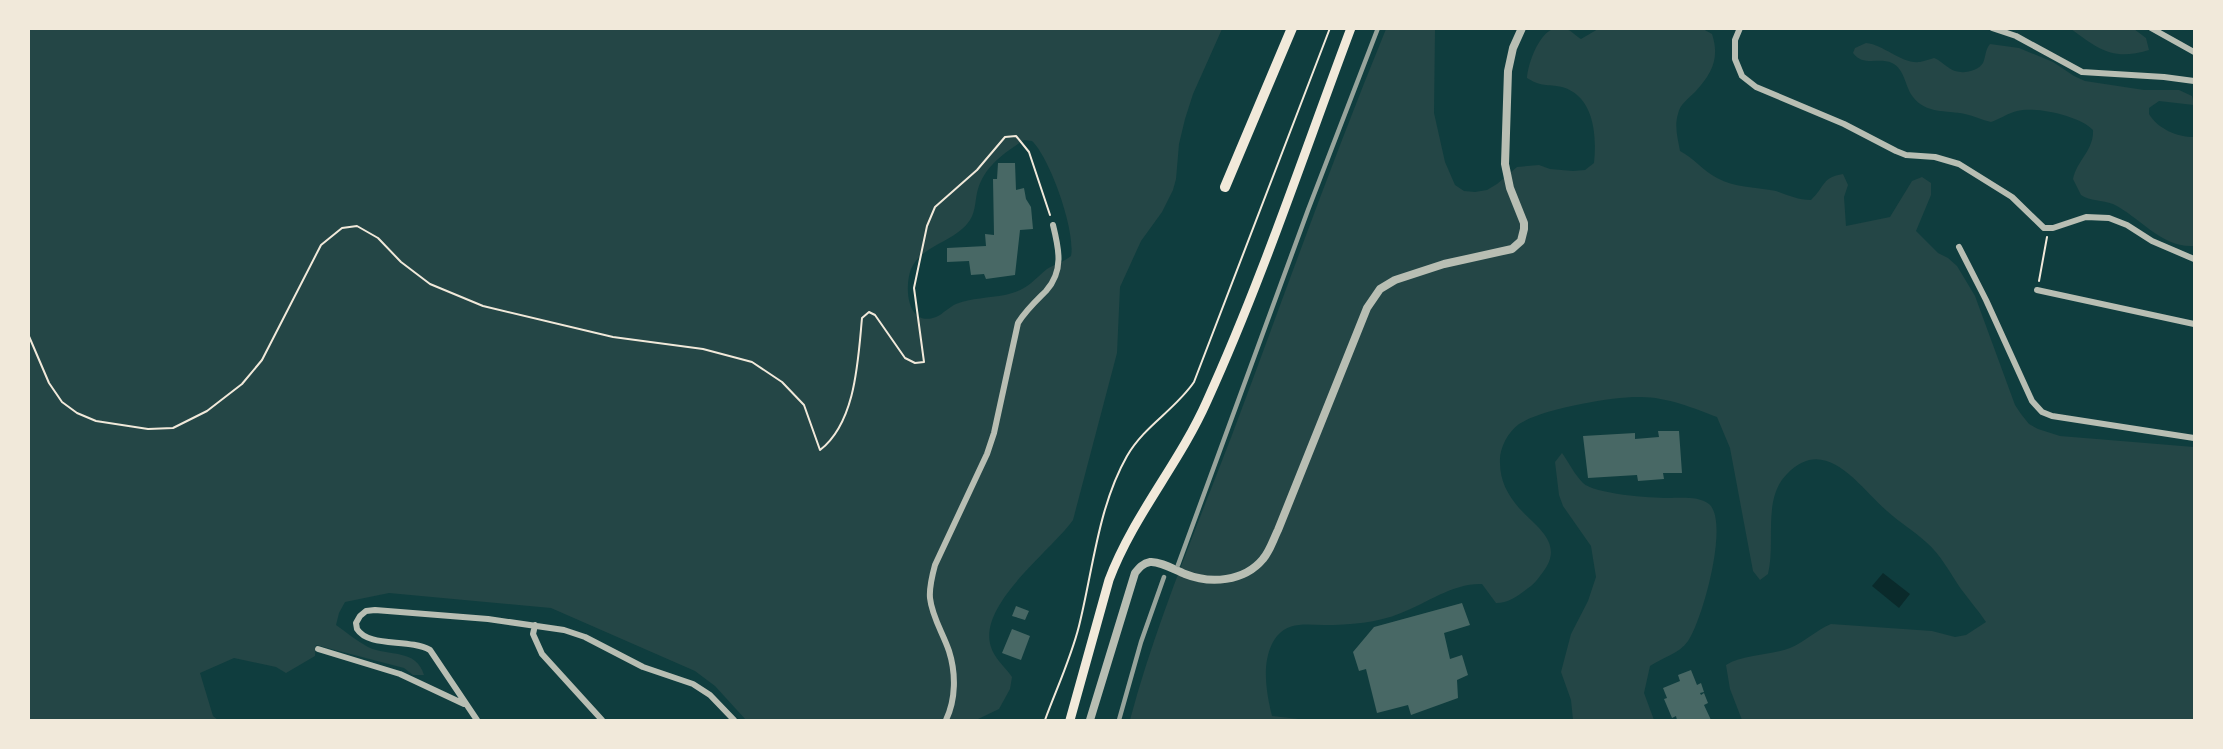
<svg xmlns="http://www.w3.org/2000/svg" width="2223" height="749" viewBox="0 0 2223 749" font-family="Commissioner,sans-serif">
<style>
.green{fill:#244646;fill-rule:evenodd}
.water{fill:#0a2a2b}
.building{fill:#486865}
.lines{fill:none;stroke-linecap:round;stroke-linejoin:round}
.path{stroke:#f1e9da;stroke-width:2}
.minor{stroke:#b8beb3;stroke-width:6}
.tertiary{stroke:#b8beb3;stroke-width:8}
.secondary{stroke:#f1e9da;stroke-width:9}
.trunk{stroke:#f1e9da;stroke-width:10}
.rail{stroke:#97a49c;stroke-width:4.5}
</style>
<rect width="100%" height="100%" fill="#0f3d3e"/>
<!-- green -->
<path class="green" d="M28,29h1194l-29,65 -8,25 -6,25 -3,35 -3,11 -11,22 -21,29 -21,46 -3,66 -44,167c-23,32 -96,85 -82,127 3,11 15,21 21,30l-2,12 -11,20 -23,11h-230l-31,-34 -20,-15 -144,-63 -162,-15 -44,9 -6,11 -3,12c10,7 21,16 32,22 21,10 48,1 56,28h-11l-9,-7 -88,-23 -1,11 -29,17 -10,-6 -42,-9 -34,15 13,43 5,4h-189zM1024,140l8,1c18,17 44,90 39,115 -7,6 -16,8 -24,13 -17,14 -18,20 -42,26 -16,3 -34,3 -49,9 -7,3 -13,10 -20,13 -29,11 -32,-30 -25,-48 10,-24 45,-27 59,-49 6,-9 5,-21 8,-31 7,-23 26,-36 46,-49z
M1386,29h49l-1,84 11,49 10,23 9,6 11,1 12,-2 10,-6 20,-17 22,-2 11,4 23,2 12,-1 9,-7c3,-28 0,-67 -32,-76 -15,-3 -21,0 -35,-9 1,-16 16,-59 39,-49 5,1 11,8 15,10l17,-10h105l9,5c8,24 0,40 -17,58 -7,7 -15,12 -17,22 -4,12 0,25 2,37 14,7 23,20 37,27 18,10 40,9 59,13 12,4 22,9 35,9 14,-13 11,-23 32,-26l5,11 -4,12 2,29 44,-9 22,-36 10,-4 9,6v12l-15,36 22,22 10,5 9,8 18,30 40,109 6,9 8,10 9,5 22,7 134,11v273h-452l-12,-31 -4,-24c18,-11 43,-9 64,-17 15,-6 26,-18 41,-24l101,7 23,6 11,-2 20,-13c-8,-12 -17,-22 -25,-33 -11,-16 -20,-34 -35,-47 -12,-11 -27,-20 -39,-31 -27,-23 -61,-78 -100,-37 -25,25 -11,68 -19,100l-8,6 -7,-9 -23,-123 -13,-31c-23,-9 -53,-21 -79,-20 -28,0 -96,12 -119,27 -12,9 -20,25 -19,39 0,18 8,32 19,45 17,19 46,35 24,64 -4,5 -7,10 -12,14 -11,8 -21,17 -35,17l-14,-19c-29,-1 -55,19 -81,29 -24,10 -51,12 -77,12 -16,0 -34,-4 -47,11 -17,22 -11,55 -5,80l36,4h-178c26,-97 66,-191 102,-285 51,-136 99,-272 154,-406z
M2071,29h63l12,9 3,12c-36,11 -49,0 -78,-21z
M1866,43c19,2 35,21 54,19 5,-1 10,-3 14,-4 8,3 14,11 21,13 9,3 23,0 28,-8 3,-7 2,-13 7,-19l29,4 34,14 21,14 11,5 59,9h35l13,6 2,9 -35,-4 -10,7v6c9,15 28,23 45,23v109c-33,2 -54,-29 -81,-42 -11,-4 -23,-3 -32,-9l-8,-16c4,-19 21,-29 20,-49 -13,-14 -57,-24 -76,-19 -9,2 -17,8 -26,11 -9,-2 -17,-6 -26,-8 -19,-4 -39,0 -52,-17 -8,-10 -8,-28 -21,-34 -13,-6 -29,4 -39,-10l2,-5z
M1562,453c7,10 13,22 21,30 11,11 68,15 85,15 12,0 31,-2 41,6 21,18 -7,117 -21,137 -9,13 -25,16 -38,25l-6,27 10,27h-81l-2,-20 -10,-28 10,-38 17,-33 8,-24 -5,-31 -28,-40 -4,-11 -4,-33z"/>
<!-- water -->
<path class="water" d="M1883,573l27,21 -11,14 -27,-22z"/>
<!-- building -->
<path class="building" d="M998,163h17l1,27 8,-2 2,11 5,8 2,22 -13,1 -5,45 -29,4 -2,-5 -13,1 -2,-14 -22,1v-14l39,-2 -1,-12 9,1 -1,-56h4z
M1658,431h21l3,42h-19l1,6 -26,2 -1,-6 -49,3 -5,-42 52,-3v6l24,-2z
M1462,603l8,22 -26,8 6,26 12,-4 6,20 -11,5 1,18 -47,17 -3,-10 -31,8 -11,-44 -7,2 -6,-19 21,-25z
M1016,606l13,5 -4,9 -13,-4z
M1012,629l18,7 -9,24 -19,-7z
M1691,670l6,15 4,-2 3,9 -4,1 1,2 3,-2 4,10 -4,2 7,15h-34l-1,-4 -4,2 -8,-19 3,-1 -4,-10 17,-7 -2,-6z"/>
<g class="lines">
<!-- path -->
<path class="path" d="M2039,281l8,-44
M28,334l21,49 13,19 15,11 19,8 52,8 25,-1 34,-17 35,-27 20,-24 59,-115 21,-17 15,-2 21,12 23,24 29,22 53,22 130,31 90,12 49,13 30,20 22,23 16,45c36,-28 38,-90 42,-132l7,-6 6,3 30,43 10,5 9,-1 -10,-74 13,-62 8,-19 42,-37 28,-33 11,-1 13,16 21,63
M1045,720c11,-30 26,-62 34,-94 14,-56 19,-119 48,-170 17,-30 48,-46 67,-74l136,-354"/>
<!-- minor -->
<path class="minor" d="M1740,28l-5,12v19l7,17 14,11 88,37 52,27 10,4 29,2 24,7 53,33 32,31h9l33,-11 23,1 18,7 25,16 42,18
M1992,28l24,8 66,36 82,5 30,4
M2151,28l43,24
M1959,247l27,53 46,101 10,11 10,4 142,22
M2037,290l157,34
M535,625l-2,9 9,20 60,66
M318,649l82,25 64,30
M477,720l-47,-70c-22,-12 -61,-2 -73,-21l-1,-6 4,-7 6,-5 9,-1 113,9 76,11 21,7 58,30 50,17 17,11 24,25
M946,720c10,-21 10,-47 3,-69 -6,-18 -17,-34 -19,-53 -1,-11 2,-22 5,-33l52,-111 7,-21 24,-110c8,-13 17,-21 28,-32 18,-20 13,-42 7,-66"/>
<!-- tertiary -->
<path class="tertiary" d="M1090,720l45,-147c4,-5 8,-10 15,-11 10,-1 25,8 35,12 25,10 59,8 78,-15 7,-8 10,-19 15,-29l89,-222 13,-19 15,-9 49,-16 68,-15 9,-8 3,-12v-6l-14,-35 -5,-24 3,-93 5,-23 9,-20"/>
<!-- secondary -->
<path class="secondary" d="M1070,720l39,-140c24,-64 70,-116 98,-179 55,-121 97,-248 144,-373"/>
<!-- trunk -->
<path class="trunk" d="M1225,187l67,-159"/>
<!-- rail -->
<path class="rail" d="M1178,565l130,-355 70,-182
M1119,720l22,-78 23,-65"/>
</g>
<!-- border -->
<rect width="2223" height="749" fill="none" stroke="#f1e9da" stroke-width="60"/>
</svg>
